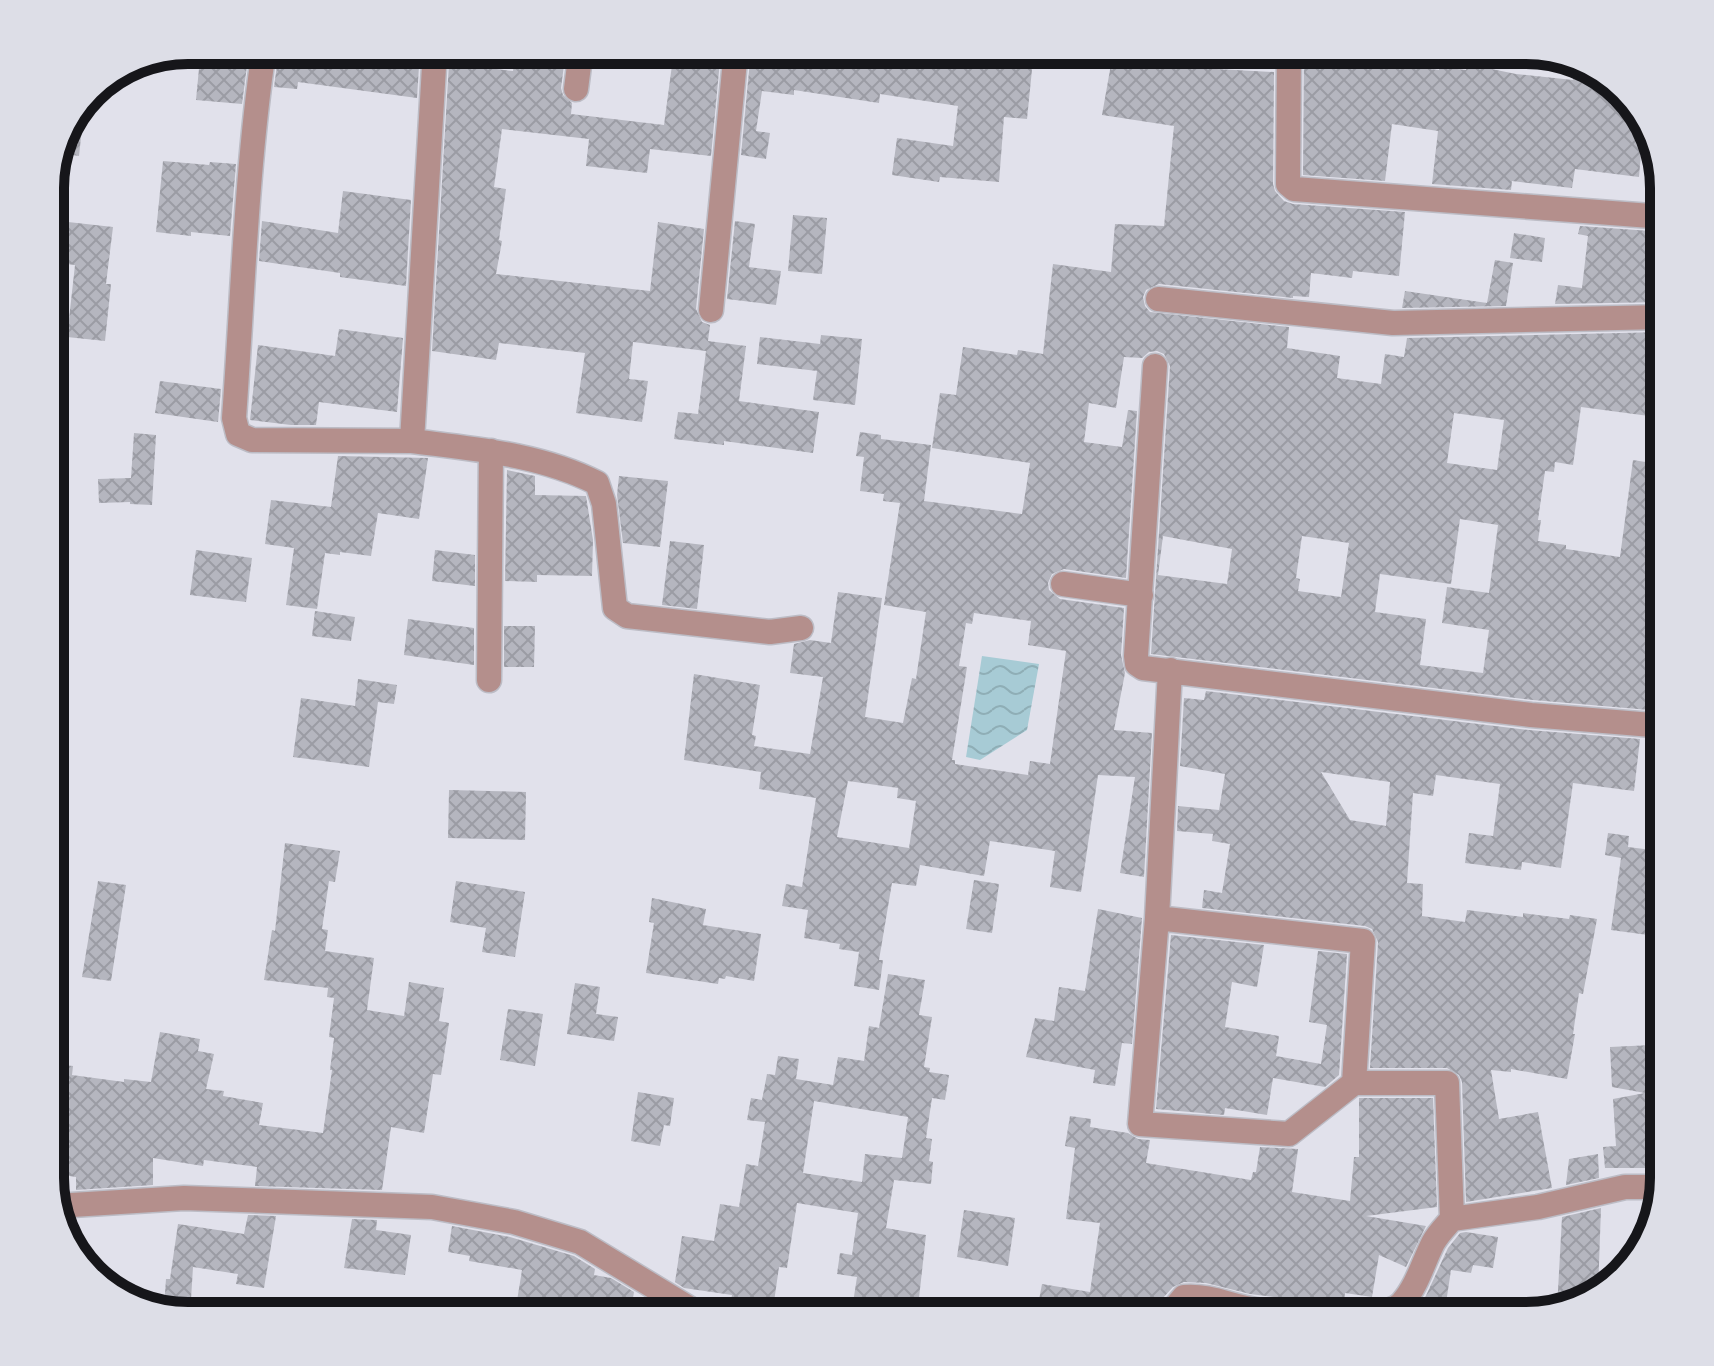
<svg xmlns="http://www.w3.org/2000/svg" width="1714" height="1366" viewBox="0 0 1714 1366" font-family="'Times New Roman',serif">
<style>
.water{fill:url(#water-waves)}
.building{fill:url(#building-cross-hatch);fill-rule:evenodd}
.lines{fill:none;stroke-linecap:round;stroke-linejoin:round}
.street-casing{stroke:#bcbcc5;stroke-width:27}
.street{stroke:#b48f8c;stroke-width:24}
.rim{fill:none;stroke:#16161a;stroke-width:10}
</style>
<defs>
<pattern id="water-waves" width="16" height="10" patternUnits="userSpaceOnUse" patternTransform="scale(2)"><rect width="16" height="10" fill="#a7cbd5"/><path d="M0 5q4-4 8 0t8 0" fill="none" stroke="#8faeb6"/></pattern>
<pattern id="building-cross-hatch" width="8" height="8" patternUnits="userSpaceOnUse" patternTransform="scale(2)"><rect width="8" height="8" fill="#b5b6bf"/><path d="M0 0l8 8M0 8l8-8" fill="none" stroke="#9b9ca4"/></pattern>
</defs>
<rect width="100%" height="100%" fill="#e1e1eb"/>
<!-- water -->
<path class="water" d="M982,656l57,8 -12,66 -47,30 -14,-3z"/>
<!-- building -->
<path class="building" d="M238,50h11l-7,54 -46,-4 4,-42z
M279,50h141l-3,48 -119,-16 -1,7 -23,-2z
M516,50h50l-5,38 2,7 9,8 -1,11 93,11 10,-75h47l-10,106 -61,-7 -3,24 -61,-7 3,-27 -87,-10 -8,58 12,2 -7,51 3,1 -6,33 154,17 8,-69 46,7 -8,80 6,13 8,3 -2,16 38,5 -7,55 80,11 -6,41 -89,-12v4l-50,-6 4,-27 20,2 8,-63 -73,-9 -4,37 19,2 -6,41 -66,-9 9,-60 -86,-10 -3,17 -64,-9 17,-288 64,8z
M751,50h283l-7,69 -23,-2 -5,65 -59,-5 -1,5 -47,-7 5,-37 56,8 5,-40 -78,-12 -1,9 -85,-13v5l-32,-4 -6,40 14,2 -4,26 -25,-4z
M1138,50h81l-3,19 58,3 -1,112 2,7 9,10 9,3 112,8 -6,64 -46,-5 -1,7 -41,-5 -2,24 -16,-1v2l-134,-14 -13,6 -3,7 2,9 5,6 139,15 -2,21 53,8 -3,22 44,6 4,-30 19,3 3,-19 257,-6v86l-83,-11 -8,58 -18,-3 -1,10 -9,-1 -7,49h3l-3,21 28,4v4l54,8 13,-97 31,5v171h-7l-9,54h4l-3,20 -116,-10 -382,-46 19,-288 -6,-12 -7,-3 -8,1 -7,6 -18,-1 -8,51 -27,-5 -5,39 38,5 6,-37 9,1 -11,167 -62,-9 -12,5 -4,9 1,7 11,9 64,9 -3,47 4,18 -11,57 38,3 -8,144 -24,-4 15,-96 -37,-2 -17,117 -31,-5 5,-36 -65,-10 -6,35 -64,-11 -4,21 -24,-3 -13,77h4l-4,30 -25,-4 5,-34 -20,-3 1,-5 -36,-6 4,-28 -26,-4 4,-22 16,3 14,-89 -57,-9 2,-17 -77,-12 10,-86 66,11 -8,50 4,1 -2,10 56,8 13,-77 -33,-4 4,-29 16,-4 21,3 7,-51 44,6 -17,119 38,6 9,-45 4,1 10,-67 -42,-7 16,-102 -17,-2 1,-7 -24,-3 4,-34 -8,-1 4,-24 21,3v4l50,6 -7,56 98,13 8,-51 -98,-15 8,-55 16,2 7,-48 54,8 1,-5 25,4 10,-90 58,8 4,-48 49,2 10,-100 -72,-11 11,-62 24,3zM1454,413l50,7 -7,50 -50,-7zM1460,519l38,6 -9,68 -42,-6 -5,36 47,7 -6,43 -63,-8 6,-46 -51,-7 5,-38 71,10zM1163,536l69,13 -5,35 -69,-9zM1302,536l47,7 -8,54 -43,-6 2,-12 -4,-1zM974,613l57,8 -3,24 38,6 -16,113 -20,-3 -2,14 -73,-11v-4h-3l15,-93 -8,-1 7,-43 6,1zM848,781l50,7 -1,10 19,3 -7,47 -72,-11z
M1304,50h77l1,13 57,7v-3l27,3 1,-6 49,10 57,6 1,-12 43,16 27,36 -5,57 -64,-8 -3,19 -60,-7 -1,9 -79,-6 6,-53 -46,-7 -7,57 -82,-6z
M85,100l-6,56 -22,-3 7,-26z
M163,161l46,4 1,-3 26,2 -6,72 -39,-4v4l-35,-4z
M343,191l68,9 -5,86 -66,-9v-4l-81,-12 3,-40 76,12z
M793,215l34,3 -5,56 -34,-3z
M50,220l63,7 -7,57h5l-6,57 -38,-4 8,-72 -25,-3z
M735,221l20,3 -6,43 32,4 -5,34 -49,-6z
M1580,226l84,6v70l-109,2 3,-19 24,3 6,-52 -10,-2z
M1514,233l31,5 -3,24 -32,-4z
M1495,260l18,3 -7,43 -104,2 3,-17 82,12z
M339,329l64,9 -6,74 -78,-10 -3,23h-25l-41,-5 8,-75 77,11z
M821,335l41,4 -7,66 -42,-5 4,-29 -60,-7 3,-27 60,7z
M160,381l61,8 -3,33 -63,-9z
M134,433l22,2 -4,70 -22,-1v-2l-31,1 -1,-24 33,-1z
M338,456l90,2 -9,61 -41,-6 -7,43 -31,-4v3l-15,-2 -8,56 -31,-4 8,-57 -29,-4 6,-44 60,7z
M507,470l28,6v19l51,1 7,44 -1,36 -55,-1v7l-32,-1z
M619,476l49,5 -8,66 -37,-4 -6,-48z
M670,541l34,4 -7,64 -35,-4z
M196,550l56,8 -6,44 -56,-7z
M435,550l40,5v31l-43,-5z
M315,611l40,6 -4,24 -39,-5z
M408,619l66,9v37l-70,-10z
M504,626h31l-1,41h-30z
M358,679l39,6 -3,19 -16,-2 -9,65 -76,-10 8,-59 54,8z
M1206,691l323,39 111,9 -6,52 -61,-8 -12,85 -39,-6 -1,8 -56,-7 4,-30 24,3 7,-52 -64,-9 -3,21 -20,-3 -6,90 16,1 -1,32 43,6 2,-12 56,7v-4l46,6 1,-4 27,4 -14,75 -4,-1 -6,41h2l-8,45 -56,-10v3l-20,-2 8,49 39,-7 14,76 -86,14 -4,-120 -3,-7 -12,-7h-77l8,-126 -6,-13 -7,-3 -163,-18 2,-18 18,3 8,-49 -18,-3 1,-7 -36,-3 1,-25 41,4 6,-36 -45,-8 4,-68 20,2zM1321,772l69,10 -4,44 -36,-6z
M449,790l77,2 -1,48 -77,-2z
M1608,833l21,3 -1,11 32,4 -12,84 -37,-5 10,-72 -16,-3z
M285,843l55,8 -5,31 -6,-1 -7,48 6,1 -3,21 49,7 -7,52 37,6 5,-34 35,6 -5,33 10,2 -8,52 -8,-1 -9,59 -33,-6 -9,63 -127,-4 2,-19 -53,-7 -1,6 -50,-8v27l-77,5v-13l-26,-4 3,-109 20,2 -1,9 52,7v-3l27,3 9,-50 40,7 -2,12 16,3 -8,35 18,2 -1,5 40,7 -4,22 64,8 9,-63h-2l4,-32 -5,-1 5,-39 -7,-1 1,-9 -64,-8 8,-50 3,1z
M974,880l25,4 -7,49 -26,-4z
M98,881l28,4 -15,96 -29,-4z
M456,881l69,11 -10,65 -33,-5 4,-24 -36,-6z
M652,898l54,11 -3,16 58,9 -7,47 -28,-5 -1,3 -6,-1 -1,6 -72,-11 8,-50 -5,-1z
M1098,909l44,9 -10,126 -10,-1 -7,43 -22,-3 2,-13 -69,-13 9,-39 19,3 5,-34 26,4z
M1171,935l93,10 -7,42 -25,-5 -7,45 54,9 -3,20 45,8 6,-39 -18,-3 9,-71 29,3 -8,121 -14,12 -52,-9 -6,37 -42,-7 -1,7 -68,-6z
M888,974l37,6 -6,35 13,2 -8,50 6,1 -1,4 20,3 -4,25 -13,-2 -6,40 6,1 -3,22 4,1 -2,22 -37,-4 -8,48 40,7 -9,81 -32,-4v4h-34l6,-39 -20,-3 3,-21 12,2 6,-42 -61,-10 -10,65 -8,-1 -7,49h-44l4,-21 -48,-7 -9,-6 7,-46 32,5 6,-37 19,3 7,-43 12,2 7,-44 -18,-2 4,-22 11,2 5,-26 8,1 3,-19 21,3 -3,20 37,6 5,-28 26,4 5,-35 10,2zM814,1101l94,16 -6,41 -37,-4 -3,28 -59,-9z
M575,983l25,4 -4,27 22,3 -4,24 -47,-7z
M508,1009l35,5 -8,52 -35,-6z
M1652,1045l6,102h6v21h-59l-2,-21 13,-1 -3,-47 32,-6 -33,-6 -2,-40z
M638,1092l36,6 -4,28 -6,-1 -4,21 -29,-5z
M1359,1098h74l4,109 -71,9 60,10 -20,41 -27,-12 -7,42 -27,-4 -1,8 -55,-2 -39,-5 -44,-11 -22,-1 -11,5 -11,12 -4,17h-122l6,-32 48,8 10,-69 -34,-4 9,-71 -10,-2 5,-30 21,3 -1,8 38,6 10,6 12,1 -4,23 105,17 2,-8h3l4,-25 38,2 -6,43 58,9 4,-44h5z
M1598,1154l1,24 -33,7 3,-26z
M1601,1208l-3,85 -11,9 -30,7 5,-92z
M964,1210l51,8 -7,48 -51,-9z
M248,1215l28,1 -12,72 -28,-4 2,-10 -45,-7 -3,49 -26,-9 2,-28h4l8,-55 66,10z
M352,1219l25,1 -1,10 35,5 -6,40 -61,-7z
M452,1226l58,11 64,19 21,13 -1,6 17,3 23,14 -4,24 -40,-3 -1,3h-52l1,-6 -22,-3 6,-37 -53,-9 1,-5 -22,-4z
M1466,1232l32,5 -5,31 -20,-3 -2,8 -20,-3 -5,33 -22,-3 24,-52 12,-15z"/>
<g class="lines">
<!-- street casing -->
<g class="street-casing">
<path id="street" d="M264,50c-18,122 -21,245 -30,368l4,16 14,6 160,1
M435,50l-23,391c62,8 128,13 185,42l7,21 11,104 12,8 143,16 31,-4
M1289,50l-1,134 6,5 370,28
M576,89l5,-39
M1158,299l235,24 271,-6
M711,310l25,-260
M1155,366l-19,290 1,8 6,4 388,47 133,11
M1063,584l78,11
M1170,670l-13,248 206,23 -9,142h93l5,136
M489,680l2,-229
M1157,918l-17,206 149,10 65,-51
M56,1206l128,-8 248,9 82,15 66,20 122,74
M1173,1316l1,-7 10,-12c27,-2 46,9 72,13 28,5 127,14 146,-7 15,-17 21,-40 31,-60 5,-9 13,-17 19,-24l86,-12 87,-20h36"/>
</g>
<!-- street -->
<use href="#street" class="street"/>
</g>
<!-- crop -->
<path d="M0 0H1714V1366H0ZM188 64H1526A124 124 0 0 1 1650 188V1178A124 124 0 0 1 1526 1302H188A124 124 0 0 1 64 1178V188A124 124 0 0 1 188 64Z" fill="#dddee7" fill-rule="evenodd"/>
<path class="rim" d="M188 64H1526A124 124 0 0 1 1650 188V1178A124 124 0 0 1 1526 1302H188A124 124 0 0 1 64 1178V188A124 124 0 0 1 188 64Z"/>
</svg>
